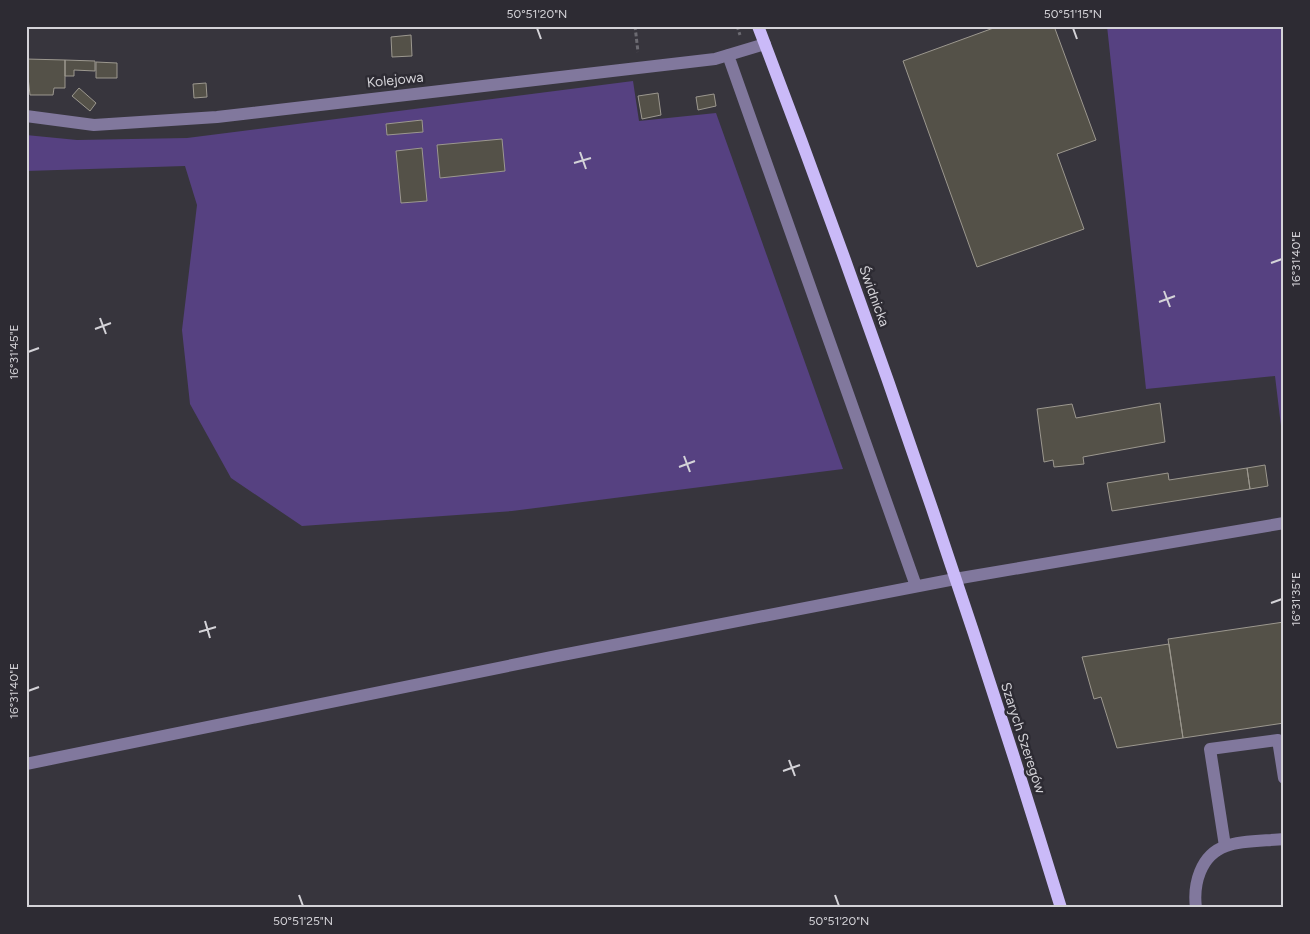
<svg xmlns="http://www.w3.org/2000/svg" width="1310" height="934" viewBox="0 0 1310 934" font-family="Figtree,sans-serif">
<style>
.green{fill:#564181}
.building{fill:#545148;stroke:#9c988f}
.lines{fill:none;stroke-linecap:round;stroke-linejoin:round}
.path{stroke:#6c6b72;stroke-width:3;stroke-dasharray:4 2.5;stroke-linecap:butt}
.minor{stroke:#81789d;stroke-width:12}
.major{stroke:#cabaf8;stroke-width:12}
.ticks{fill:none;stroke:#d4d3d8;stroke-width:2}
.labels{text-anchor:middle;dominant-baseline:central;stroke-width:5;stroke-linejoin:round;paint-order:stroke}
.street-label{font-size:14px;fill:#d4d3d8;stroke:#2d2b33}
.neatline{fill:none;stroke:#d4d3d8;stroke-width:2}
.ticks-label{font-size:12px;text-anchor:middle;fill:#d4d3d8}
</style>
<rect width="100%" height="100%" fill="#37353d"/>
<!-- green -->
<path class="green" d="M1107,26h177v425l-9,-75 -129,13z
M633,81l6,40 77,-8 127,356 -331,42 -210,15 -71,-48 -41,-74 -8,-74 15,-125 -12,-39 -159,5v-36l51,5 110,-2z"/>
<!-- building -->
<path class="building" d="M999,26h55l42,114 -39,14 27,75 -107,38 -74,-206z
M411,35l1,21 -20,1 -1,-20z
M26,59l39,1v28h-11l-1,7h-23z
M65,60l30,1v10l-21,-1v6h-9z
M96,62l21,1v15h-21z
M206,83l1,14 -13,1 -1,-14z
M79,88l17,15 -6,8 -18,-15z
M658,93l3,22 -19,4 -4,-23z
M714,94l2,12 -18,4 -2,-13z
M422,120l1,12 -36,3 -1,-11z
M502,139l3,32 -65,7 -3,-33z
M422,148l5,53 -26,2 -5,-52z
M1160,403l5,39 -82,15 1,7 -30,3 -1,-7 -9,2 -7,-53 35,-5 4,14z
M1265,465l3,21 -18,3 -3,-21z
M1247,468l3,21 -138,22 -5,-28 61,-10 1,7z
M1284,622v101l-101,15 -15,-99z
M1169,644l14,94 -66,10 -16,-51 -7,2 -12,-42z"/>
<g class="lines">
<!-- path -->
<path class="path" d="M635,26l3,26
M737,26l3,9"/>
<!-- minor -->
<path class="minor" d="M728,55l188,531
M26,116l68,9 123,-8 498,-58 50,-15
M26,764l531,-108 398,-77 329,-56
M1225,846l-15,-97 68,-9 6,38
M1196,908c-3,-23 4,-53 30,-62 17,-6 40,-5 58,-7"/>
<!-- major -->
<path class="major" d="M758,26c111,290 212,585 303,882"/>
</g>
<!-- ticks -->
<path class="ticks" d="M537,28l4,11M1073,28l4,11M580,152l6,17M574,163l17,-5M1271,263l11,-4M1164,291l6,16M1159,302l16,-6M100,318l6,16M95,329l16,-6M28,352l11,-4M684,456l6,16M679,467l16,-6M1271,603l11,-4M205,621l5,17M199,632l17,-5M28,691l11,-4M789,760l6,16M783,771l17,-6M299,895l4,11M835,895l4,11"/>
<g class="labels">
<!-- street labels -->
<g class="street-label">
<text transform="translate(395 80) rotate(-6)">Kolejowa</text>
<text transform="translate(874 296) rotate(70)">Świdnicka</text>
<text transform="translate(1023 738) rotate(72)">Szarych Szeregów</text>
</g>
</g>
<!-- border -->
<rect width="1310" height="934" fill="none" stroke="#2d2b33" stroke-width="55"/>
<rect x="28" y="28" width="1254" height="878" class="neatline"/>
<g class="ticks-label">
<text x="537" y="18">50°51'20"N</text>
<text x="1073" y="18">50°51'15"N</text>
<text transform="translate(1296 259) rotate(-90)" y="4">16°31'40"E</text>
<text transform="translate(14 352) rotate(-90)" y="4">16°31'45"E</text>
<text transform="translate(1296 599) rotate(-90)" y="4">16°31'35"E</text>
<text transform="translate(14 691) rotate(-90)" y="4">16°31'40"E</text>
<text x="303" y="925">50°51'25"N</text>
<text x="839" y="925">50°51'20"N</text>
</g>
</svg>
